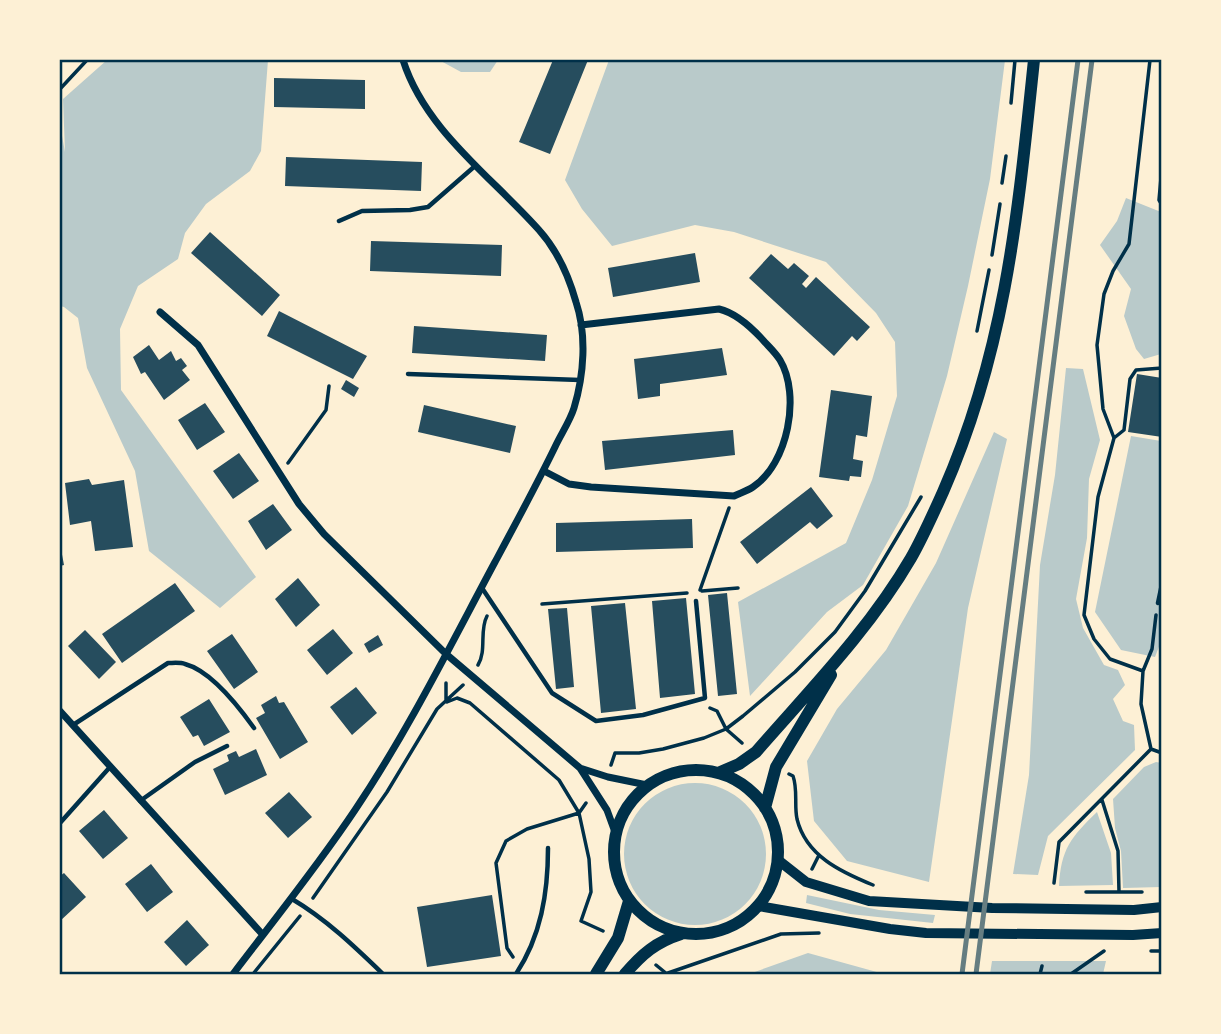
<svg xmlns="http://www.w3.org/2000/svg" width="1221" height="1034" viewBox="0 0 1221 1034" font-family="'Roboto Condensed',sans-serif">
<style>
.green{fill:#b9caca}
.building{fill:#264d5e}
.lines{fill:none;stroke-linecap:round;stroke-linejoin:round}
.path{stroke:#003049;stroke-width:3.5}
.service{stroke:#003049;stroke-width:4.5}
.minor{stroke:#003049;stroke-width:7}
.tertiary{stroke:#003049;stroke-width:10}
.secondary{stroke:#003049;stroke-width:12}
.rail{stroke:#657d81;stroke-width:5}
.neatline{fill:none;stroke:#003049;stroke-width:2.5}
</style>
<rect width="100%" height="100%" fill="#fdf0d5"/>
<!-- green -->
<path class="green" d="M107,60h161l-7,91 -11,20 -44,33 -21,29 -7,26 -40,27 -18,43 1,61 135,187 -36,31 -71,-57 -14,-80 -48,-103 -9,-50 -14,-11 -4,-1v-181l5,27 -2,-53z
M439,60h59l-8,12h-29z
M609,60h396l-15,119 -22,107 -21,90 -39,130 -45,79 -36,27 -77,84 -12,-94 108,-59 26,-63 25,-84 -2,-54 -19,-29 -50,-51 -92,-30 -39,-7 -83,21 -30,-37 -17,-29z
M1126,198l35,14v142l-17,5 -8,-10 -12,-33 7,-27 -31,-44 17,-24z
M1066,368l17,1 17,71 -11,39 -2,59 -11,61 7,29 21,37 14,5 7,15 -12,14 10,22 11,4 1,25 -87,86 -10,39 -25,-1 16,-99 11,-210 15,-90z
M994,432l13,7 -39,169 -39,274 -82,-21 -33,-40 -7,-60 30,-52 49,-59 50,-87z
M1131,436l30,5 1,198 -7,18 -34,-7 -26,-38z
M1156,762l6,1 -1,124 -38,1 -2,-37 -6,-23 -2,-29 31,-32z
M624 854a71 71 0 1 1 142 0a71 71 0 1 1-142 0Z
M1097,812l14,41 2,32 -54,1c2,-37 12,-49 38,-74z
M807,895l72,15 56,5 -2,8 -83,-9 -44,-11z
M808,953l76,21h-135z
M992,961h114l-3,13h-113z"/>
<!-- building -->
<path class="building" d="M553,60h35l-38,94 -31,-12z
M274,78l91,2v29l-91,-2z
M286,157l136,5 -1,29 -136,-5z
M210,232l70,63 -18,21 -71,-63z
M371,241l131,4 -1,31 -131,-5z
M695,253l5,29 -87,15 -5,-29z
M771,254l17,15 6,-6 15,13 -7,8 4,4 10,-11 54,50 -13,14 -5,-5 -18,20 -85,-78z
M279,311l88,45 -14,23 -86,-43z
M414,326l133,9 -2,26 -133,-8z
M149,345l10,15 12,-9 5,10 5,-3 6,8 -5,4 8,10 -26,20 -19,-28 -4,2 -8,-17z
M722,348l5,27 -67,9v12l-22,3 -4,-40z
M1137,374l25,4v59l-34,-5z
M346,380l13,8 -5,9 -13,-8z
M831,390l41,6 -5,41 -11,-2 -3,24 10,2 -2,16 -11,-1 -1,5 -30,-4z
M205,403l20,29 -28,18 -19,-30z
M424,405l92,21 -6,27 -92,-21z
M733,430l2,25 -130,15 -3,-29z
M239,453l20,28 -26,18 -20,-28z
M89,479l3,6 32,-5 9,67 -38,4 -4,-30 -21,4 -5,-42z
M811,487l22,29 -16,13 -7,-7 -53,42 -17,-22z
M273,504l19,26 -26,20 -18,-29z
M692,519l1,29 -137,4v-29z
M60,544l4,21 -4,1z
M298,578l22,27 -24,22 -21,-28z
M175,583l20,28 -73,52 -20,-29z
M727,593l10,101 -19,2 -10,-101z
M686,598l9,96 -35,4 -8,-97z
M625,603l11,106 -35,4 -10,-107z
M567,608l7,79 -18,2 -8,-80z
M333,629l20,24 -26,22 -20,-25z
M85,630l31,32 -17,17 -31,-33z
M232,634l26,38 -24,17 -27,-38z
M378,635l5,10 -14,8 -5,-9z
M356,687l21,26 -25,22 -22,-28z
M276,696l3,7 5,-1 24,40 -28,17 -24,-41 9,-5 -4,-8z
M209,699l21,33 -26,14 -6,-11 -5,2 -13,-20z
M256,749l11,26 -42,20 -12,-26 16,-8 -2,-6 9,-4 3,6z
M289,792l23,25 -24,21 -23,-25z
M104,810l24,28 -25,21 -24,-28z
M151,864l22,28 -26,20 -22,-28z
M64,873l22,24 -26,24v-45z
M492,895l9,61 -74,11 -10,-60z
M187,920l22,25 -23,21 -22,-24z"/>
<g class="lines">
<!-- path -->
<path class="path" d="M60,89l27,-29
M1011,103l4,-43
M1162,167l-3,33 3,5
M1002,183l4,-27
M992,255l8,-51
M977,331l12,-61
M1114,438l10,-8 6,-51 6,-9 26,-2
M288,463l38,-53 3,-24
M700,590l29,-82
M702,591l36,-3
M542,604l145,-11
M478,665c9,-15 1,-34 9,-49
M1143,671l9,-22 4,-34
M446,700v-17
M447,702l10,-4 13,5 89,77 20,33 -52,16 -21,12 -10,22 11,85 6,9
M710,708l7,3 9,18 16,14
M1151,749l11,4
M611,765l4,-12h24l24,-4 41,-11 22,-9 17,-13 52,-44 40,-40 30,-41 56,-94
M789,774l4,2c5,14 1,29 4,43 9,37 44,53 76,66
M1102,800l16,51 1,41
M586,803l-7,10 10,46 2,33 -10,29 22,10
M812,869l7,-14
M1054,883l5,-41 92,-93 -10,-45 2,-33 -33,-12 -16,-20 -10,-24 14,-118 16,-59 -11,-29 -6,-64 7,-51 9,-23 16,-27 21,-184
M1086,892h56
M313,898l74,-106 50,-83 26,-24
M1151,951h11
M656,965l11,9
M668,973l113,-39 38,-1
M253,974l47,-58
M1040,974l2,-8
M1071,974l33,-23"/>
<!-- service -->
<path class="service" d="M339,221l23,-10 48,-1 18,-3 47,-41
M408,374l172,6
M482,588l70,105 44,28 47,-6 62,-17 -9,-97
M1158,603l4,-19
M73,725l95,-62c5,0 12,-1 17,1 26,7 54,43 69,64
M140,801l55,-39 32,-16
M60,823l50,-56
M292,899c34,20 63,48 91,75
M516,974c25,-38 32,-81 32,-126"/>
<!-- minor -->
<path class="minor" d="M160,312l38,33 101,159 25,30 122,120 134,114 27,42 8,22
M544,471l25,13 22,3 143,9c6,-3 13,-5 19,-9 35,-23 48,-92 27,-127 -5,-8 -12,-14 -18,-21 -12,-13 -26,-26 -43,-30l-138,16
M60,711l203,224
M580,768l28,9 39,8
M233,974c41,-54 84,-107 122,-164 53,-79 95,-164 140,-248 21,-39 41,-76 60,-115 6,-13 15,-26 19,-39 10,-33 13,-73 2,-106 -7,-25 -19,-52 -37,-72 -47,-53 -114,-100 -136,-170"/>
<!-- tertiary -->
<path class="tertiary" d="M778,860l28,22 63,19 123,7 142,2 28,-3
M758,906l132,23 36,4 207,2 29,-2"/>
<!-- secondary -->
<path class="secondary" d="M614 852a82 82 0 1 1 164 0a82 82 0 1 1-164 0Z
M718,773l21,-9 17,-12c54,-62 113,-122 155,-194 12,-21 22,-44 32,-66 63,-143 75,-280 91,-432
M765,808l11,-41 55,-92
M596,974l22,-36 11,-37
M625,974c17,-20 31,-32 56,-40"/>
<!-- rail -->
<path class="rail" d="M962,974l116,-914
M976,974l116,-914"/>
</g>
<!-- border -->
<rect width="1221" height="1034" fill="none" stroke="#fdf0d5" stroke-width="122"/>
<rect x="61" y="61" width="1099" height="912" class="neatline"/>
</svg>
